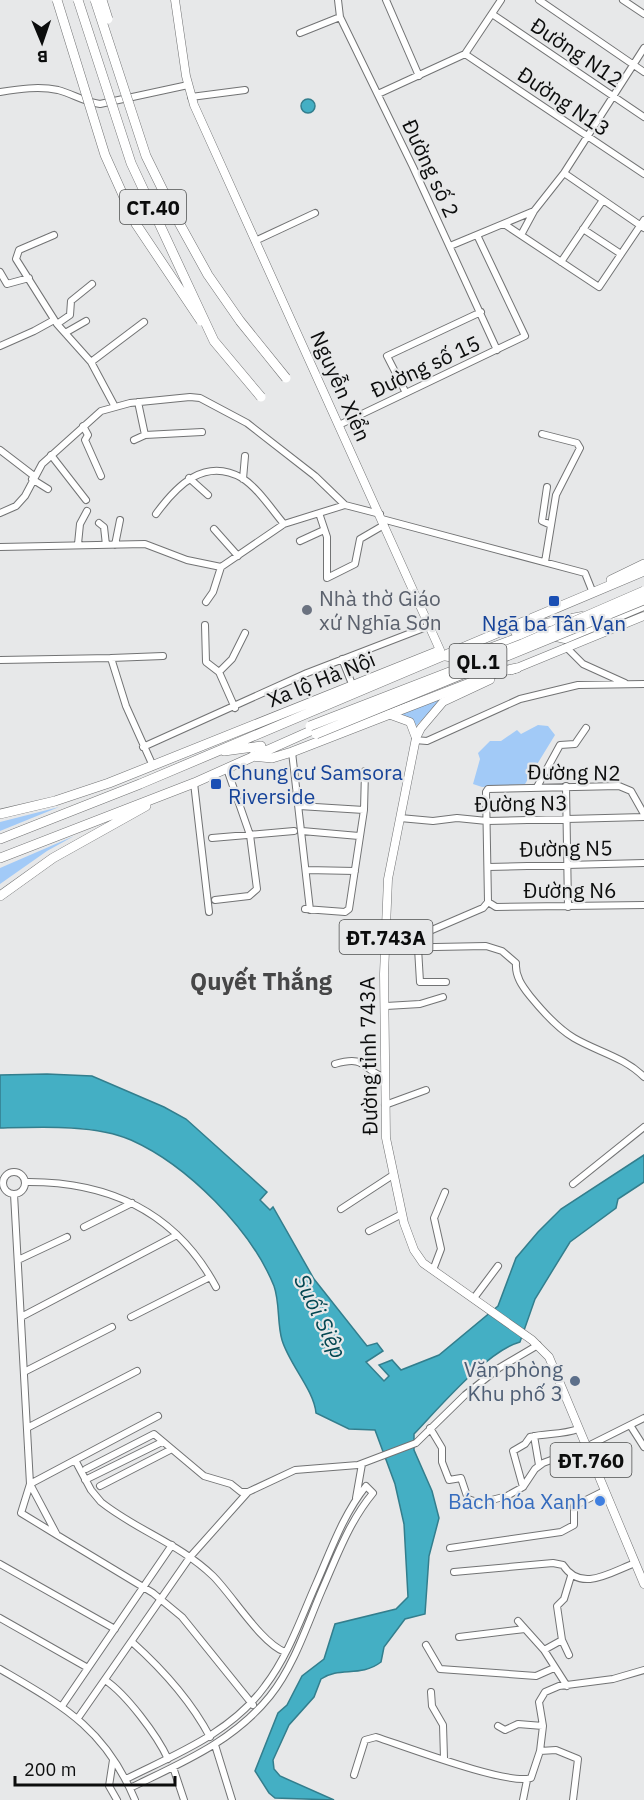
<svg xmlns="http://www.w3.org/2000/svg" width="644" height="1800" viewBox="0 0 644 1800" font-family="'IBM Plex Sans',sans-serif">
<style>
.green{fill:#a2caf7}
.water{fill:#44afc4;stroke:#337e8d;stroke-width:1.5}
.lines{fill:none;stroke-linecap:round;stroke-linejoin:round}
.minor-casing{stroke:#727374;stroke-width:8}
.major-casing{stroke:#727374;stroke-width:9}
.highway-casing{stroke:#727374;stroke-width:10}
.minor{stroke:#fff;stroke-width:6}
.major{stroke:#fff;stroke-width:8}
.highway{stroke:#fff;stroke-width:9}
.highway-bridge-casing{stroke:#727374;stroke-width:10;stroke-linecap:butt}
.highway-bridge{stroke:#fff;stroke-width:9}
.transit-dot{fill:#1a4fb4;stroke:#e7e8e9;stroke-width:2}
.worship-dot{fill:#6b7280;stroke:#e7e8e9;stroke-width:2}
.service-dot{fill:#5c6f8a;stroke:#e7e8e9;stroke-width:2}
.shop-dot{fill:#3f7fe0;stroke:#e7e8e9;stroke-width:2}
.labels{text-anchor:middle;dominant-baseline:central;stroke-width:4.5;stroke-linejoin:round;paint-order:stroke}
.shield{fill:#e7e8e9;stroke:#4e4f4f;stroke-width:1.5}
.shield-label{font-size:20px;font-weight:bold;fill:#0c0d0d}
.street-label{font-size:21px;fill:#0c0d0d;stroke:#e7e8e9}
.worship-label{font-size:21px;fill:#5b616d;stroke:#e7e8e9;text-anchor:start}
.transit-label{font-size:21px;fill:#164399;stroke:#e7e8e9}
.service-label{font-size:21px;fill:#4e5e75;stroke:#e7e8e9;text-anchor:end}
.shop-label{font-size:21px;fill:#366cbe;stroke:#e7e8e9;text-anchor:end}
.water-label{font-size:22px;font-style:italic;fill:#044752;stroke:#e7e8e9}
.quarter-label{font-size:24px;font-weight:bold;fill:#464647;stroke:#e7e8e9}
</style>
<rect width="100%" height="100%" fill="#e7e8e9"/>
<!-- green -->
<path class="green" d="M446,695l-30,31 -2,-5 -14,-8z
M538,725l10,1 7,9 -30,49 -43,3 -9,-3 7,-25 -2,-6 12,-12h11l16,-11 4,4z
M59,807l-59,24v-9z
M74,836l-27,15 -47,33v-16z"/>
<!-- water -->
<path class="water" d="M301 106a7 7 0 1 1 14 0a7 7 0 1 1-14 0Z
M47,1074l45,2 72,31 22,12 81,73 -7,8 10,10 3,-3 41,72 53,67 10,-3 6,8 -17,11 18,19 5,-5 -10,-11 13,-5 9,10 38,-15 59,-49 18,-48 22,-26 23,-23 83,-54v27l-26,17 -2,9 -46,34 -35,57 -15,43c-33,9 -82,67 -106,92v16l18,41 7,27 -10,38 -4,58 -20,5 -21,28 -3,15c-21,16 -41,4 -60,17l-7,18 -25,28 -16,35 1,9 6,7 54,24 -59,-2 -6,-5 -14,-22 23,-58 9,-8 15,-29 22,-17 11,-35 61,-15 12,-12 -4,-73 -9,-40 -20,-54 -26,-1 -33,-16c-2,-23 -27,-49 -34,-73 -5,-17 -2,-37 -8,-54 -23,-57 -87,-121 -143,-146 -35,-16 -94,-13 -131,-12v-53z"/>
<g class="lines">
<!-- minor casing -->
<g class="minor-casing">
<path id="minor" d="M338,0l2,17 73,150 84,183
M386,0l33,76
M539,0l105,72
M623,0l21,14
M492,14l152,103
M300,33l40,-16
M465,54l179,120
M0,92c19,-3 39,-6 58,-2 15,4 26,12 42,14l88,-19
M378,94l87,-40 36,-54
M191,97l54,-7
M564,173l80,55
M504,224l95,63 45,-67
M583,229l38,25
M54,235l-35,15 -3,9 41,65 34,38 23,43
M521,235l13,-24
M255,241l60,-28
M450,246l84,-35 30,-38 80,-125
M561,262l42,-62
M0,272l7,12 22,-6
M57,324l13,-9 1,-14 21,-17
M65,333l21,-12
M0,346l34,-15 20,-11
M91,362l53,-40
M406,393l-19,-37 94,-44
M339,425l186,-89 -48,-101
M83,426l5,9 -3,5 16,36
M542,434l35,9 3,5 -24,47 -11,67
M145,435l57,-3
M134,440l11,-5 -7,-33
M0,450l34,26
M51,455l35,45
M189,478l19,17
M32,479l16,10
M243,479l2,-23
M547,487l-5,34 9,4
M0,513l16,-7 9,-10 17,-32 59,-53 29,-8 60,-6 10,1 47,25 68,53 30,29 35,9
M319,513l8,24v41l28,-14 5,-25 24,-14
M156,514c21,-29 49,-57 86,-36 16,10 30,32 42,46
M382,519l203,54 8,20
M99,523l5,4 2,18
M214,529l24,27
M300,541l24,-11
M78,544l2,-20 7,-13
M115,545l5,-25
M0,547l145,-3 42,16 34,7 63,-43 61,-19
M206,602l7,-10 8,-25
M205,625l1,37 13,10 16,36
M567,648l16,16 42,19
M111,658l52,-2
M342,659l12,30
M0,660l111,-2 15,48 27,60
M219,672l13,-13 13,-26
M415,740l12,1 93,-42 58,-14 66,-1
M143,747l164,-74 122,-47
M292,752l18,158
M194,783l15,129
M566,786l2,121
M537,787l23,-42 15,-1 11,-16
M299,806l65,4
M644,814l-13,-23 -12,-5 -131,3 -2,3 2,110 8,5 148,-2
M400,818l33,3 24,-3 30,3 157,-4
M302,831l57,5
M212,838l82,-7
M488,867l156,-4
M306,870l49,1
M215,900l34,-4 8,-7 -7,-54 -23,-66
M305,909l40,3 4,-3 15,-99 1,-39
M397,945l86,-37 5,-6
M385,948l101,-2 16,5 14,12c-1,13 6,23 14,33 13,16 27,32 44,42 24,14 50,19 70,39
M418,948l2,34h26
M386,1006l34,-2 23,-7
M335,1064c32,-9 26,5 49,13
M385,1105l41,-15
M3 1183a11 11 0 1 1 22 0a11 11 0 1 1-22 0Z
M25,1182c83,-1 151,30 191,105
M573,1184l71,-57
M14,1194l16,290 -9,29 36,22
M341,1209l52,-34
M84,1227l48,-24
M369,1231l33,-17
M18,1260l49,-23
M433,1270l8,-21 -7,-31 11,-26
M474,1298l24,-32
M21,1317l156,-82
M131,1317l79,-40
M24,1372l88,-45
M630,1425l14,22
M27,1428l110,-57
M430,1428l12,20v14l7,18 12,-2 7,21 12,4 27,-7 16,-9 12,-18 8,-6 43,-16 58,-29
M534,1436l5,29
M75,1460l16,30 10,12c35,28 79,42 112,74 20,20 48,67 72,76
M86,1469l68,-35 50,42 27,8 10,8h7l47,-22 63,-5 58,-22 49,-48 34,-27 39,-23
M85,1480l77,-38
M30,1484l27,51 96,58 29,24 71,88
M30,1484l128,-68
M100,1486l70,-36
M523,1487l-10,-36 12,-7 5,-7c17,-4 32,-2 48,-8
M356,1498l6,-34
M450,1548l111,-16 13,-7v-19l30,-15
M0,1564l115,65
M454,1572l99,-9 10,2c18,28 48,7 72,-2
M0,1618l88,50
M518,1621l26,29 23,36
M459,1637l66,-8
M562,1640l7,15
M132,1642c29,26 59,59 78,95
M426,1645l14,24 96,7 18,-8
M544,1650l18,-10 -5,-34 7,-7 7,-23
M0,1669c63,37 105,59 135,131
M105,1680c21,14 52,55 63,79
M431,1692l1,14 11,19 1,33
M62,1706l110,-161
M78,1718l112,-161 58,-65
M498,1726l7,4 13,-6 25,2
M215,1745l17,55
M540,1751l16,-1 22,9 -5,41
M113,1760l-4,26 8,14
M173,1767l11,33
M354,1775l11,-35 11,-3c28,9 133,49 155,41l9,-27 3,-25 -4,-24 6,-10 14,-6 54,-7 31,-9
M126,1779c50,-25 105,-46 139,-93 23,-30 36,-68 51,-102 15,-34 27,-69 50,-98l7,7c-24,29 -36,63 -51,97 -15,35 -28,76 -52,106 -37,46 -89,67 -140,92
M523,1800l4,-20"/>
</g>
<!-- major casing -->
<g class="major-casing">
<path id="major" d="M175,0l11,76 8,29 246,545
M515,632l21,-7 46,-9
M443,656l17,3 67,-25 11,-1 27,6 79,-33
M512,670l132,-54
M490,680l-47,22 -22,26 -5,10 -28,141 -4,95 2,164 18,85 10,27 9,13 109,77 17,17 95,227
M388,714l22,8 6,16"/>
</g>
<!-- highway casing -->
<g class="highway-casing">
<path id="highway" d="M611,580l33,-16
M224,751l37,-5
M253,756l19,2 20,-6 206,-80 19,-4
M0,814l55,-13 54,-18 330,-132
M0,839l140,-55 504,-213
M0,858l194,-75 121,-54
M0,896l53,-38 93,-52"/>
</g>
<!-- minor -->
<use href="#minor" class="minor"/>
<!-- major -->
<use href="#major" class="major"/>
<!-- highway -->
<use href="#highway" class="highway"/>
<!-- highway-bridge casing -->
<g class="highway-bridge-casing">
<path id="highway-bridge" d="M57,0l48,155 31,69 65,97
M78,0l53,163 83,178 47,56
M95,0l51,156 31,63 31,56 32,46 46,57
M102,0l6,19
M310,726l212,-82 122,-53
M316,734l328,-134"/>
</g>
<!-- highway-bridge -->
<use href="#highway-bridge" class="highway-bridge"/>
</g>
<!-- markers -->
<g class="transit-dot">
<rect x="548" y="595" width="12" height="12" rx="3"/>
<rect x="210" y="778" width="12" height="12" rx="3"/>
</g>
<circle class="worship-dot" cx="307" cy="610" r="6"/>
<circle class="service-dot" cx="575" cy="1381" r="6"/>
<circle class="shop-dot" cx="600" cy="1501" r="6"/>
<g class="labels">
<!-- shield labels -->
<g class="shield">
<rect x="120" y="190" width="66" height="34" rx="4.5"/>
<rect x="449.5" y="644" width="57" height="34" rx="4.5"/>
<rect x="339.5" y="920" width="93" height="34" rx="4.5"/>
<rect x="550.5" y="1443" width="81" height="34" rx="4.5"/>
</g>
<g class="shield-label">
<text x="153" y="207">CT.40</text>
<text x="478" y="661">QL.1</text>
<text x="386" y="937">ĐT.743A</text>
<text x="591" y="1460">ĐT.760</text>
</g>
<!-- street labels -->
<g class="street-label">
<text transform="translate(577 52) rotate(34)">Đường N12</text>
<text transform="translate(564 101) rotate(34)">Đường N13</text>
<text transform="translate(431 168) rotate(65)">Đường số 2</text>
<text transform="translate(425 366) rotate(-25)">Đường số 15</text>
<text transform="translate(341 386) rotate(66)">Nguyễn Xiển</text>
<text transform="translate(321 679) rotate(-22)">Xa lộ Hà Nội</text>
<text transform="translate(574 772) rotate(1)">Đường N2</text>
<text transform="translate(521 803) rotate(-1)">Đường N3</text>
<text transform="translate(566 848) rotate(-1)">Đường N5</text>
<text x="570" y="890">Đường N6</text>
<text transform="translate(368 1056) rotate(-91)">Đường tỉnh 743A</text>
</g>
<!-- worship labels -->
<g class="worship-label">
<text x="319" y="598">Nhà thờ Giáo<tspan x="319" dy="24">xứ Nghĩa Sơn</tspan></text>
</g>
<!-- transit labels -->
<g class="transit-label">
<text x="554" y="623">Ngã ba Tân Vạn</text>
<text x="228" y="772" text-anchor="start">Chung cư Samsora<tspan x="228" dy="24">Riverside</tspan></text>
</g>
<!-- service labels -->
<g class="service-label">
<text x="563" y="1369">Văn phòng<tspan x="563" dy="24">Khu phố 3</tspan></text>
</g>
<!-- shop labels -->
<g class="shop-label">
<text x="588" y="1501">Bách hóa Xanh</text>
</g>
<!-- water labels -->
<g class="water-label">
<text transform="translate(321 1316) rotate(64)">Suối Siệp</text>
</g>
<!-- quarter labels -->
<g class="quarter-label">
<text x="261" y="981">Quyết Thắng</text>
</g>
</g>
<!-- north arrow -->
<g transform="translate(42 42) rotate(178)" stroke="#e7e8e9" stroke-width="4.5" paint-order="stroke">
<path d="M0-4.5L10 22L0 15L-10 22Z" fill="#0c0d0d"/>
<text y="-9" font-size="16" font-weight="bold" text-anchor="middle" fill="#0c0d0d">B</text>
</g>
<!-- scale -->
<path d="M15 1776v9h160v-9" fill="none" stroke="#0c0d0d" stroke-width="3"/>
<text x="24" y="1776" font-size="18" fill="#0c0d0d" stroke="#e7e8e9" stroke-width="4.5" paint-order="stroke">200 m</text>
</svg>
